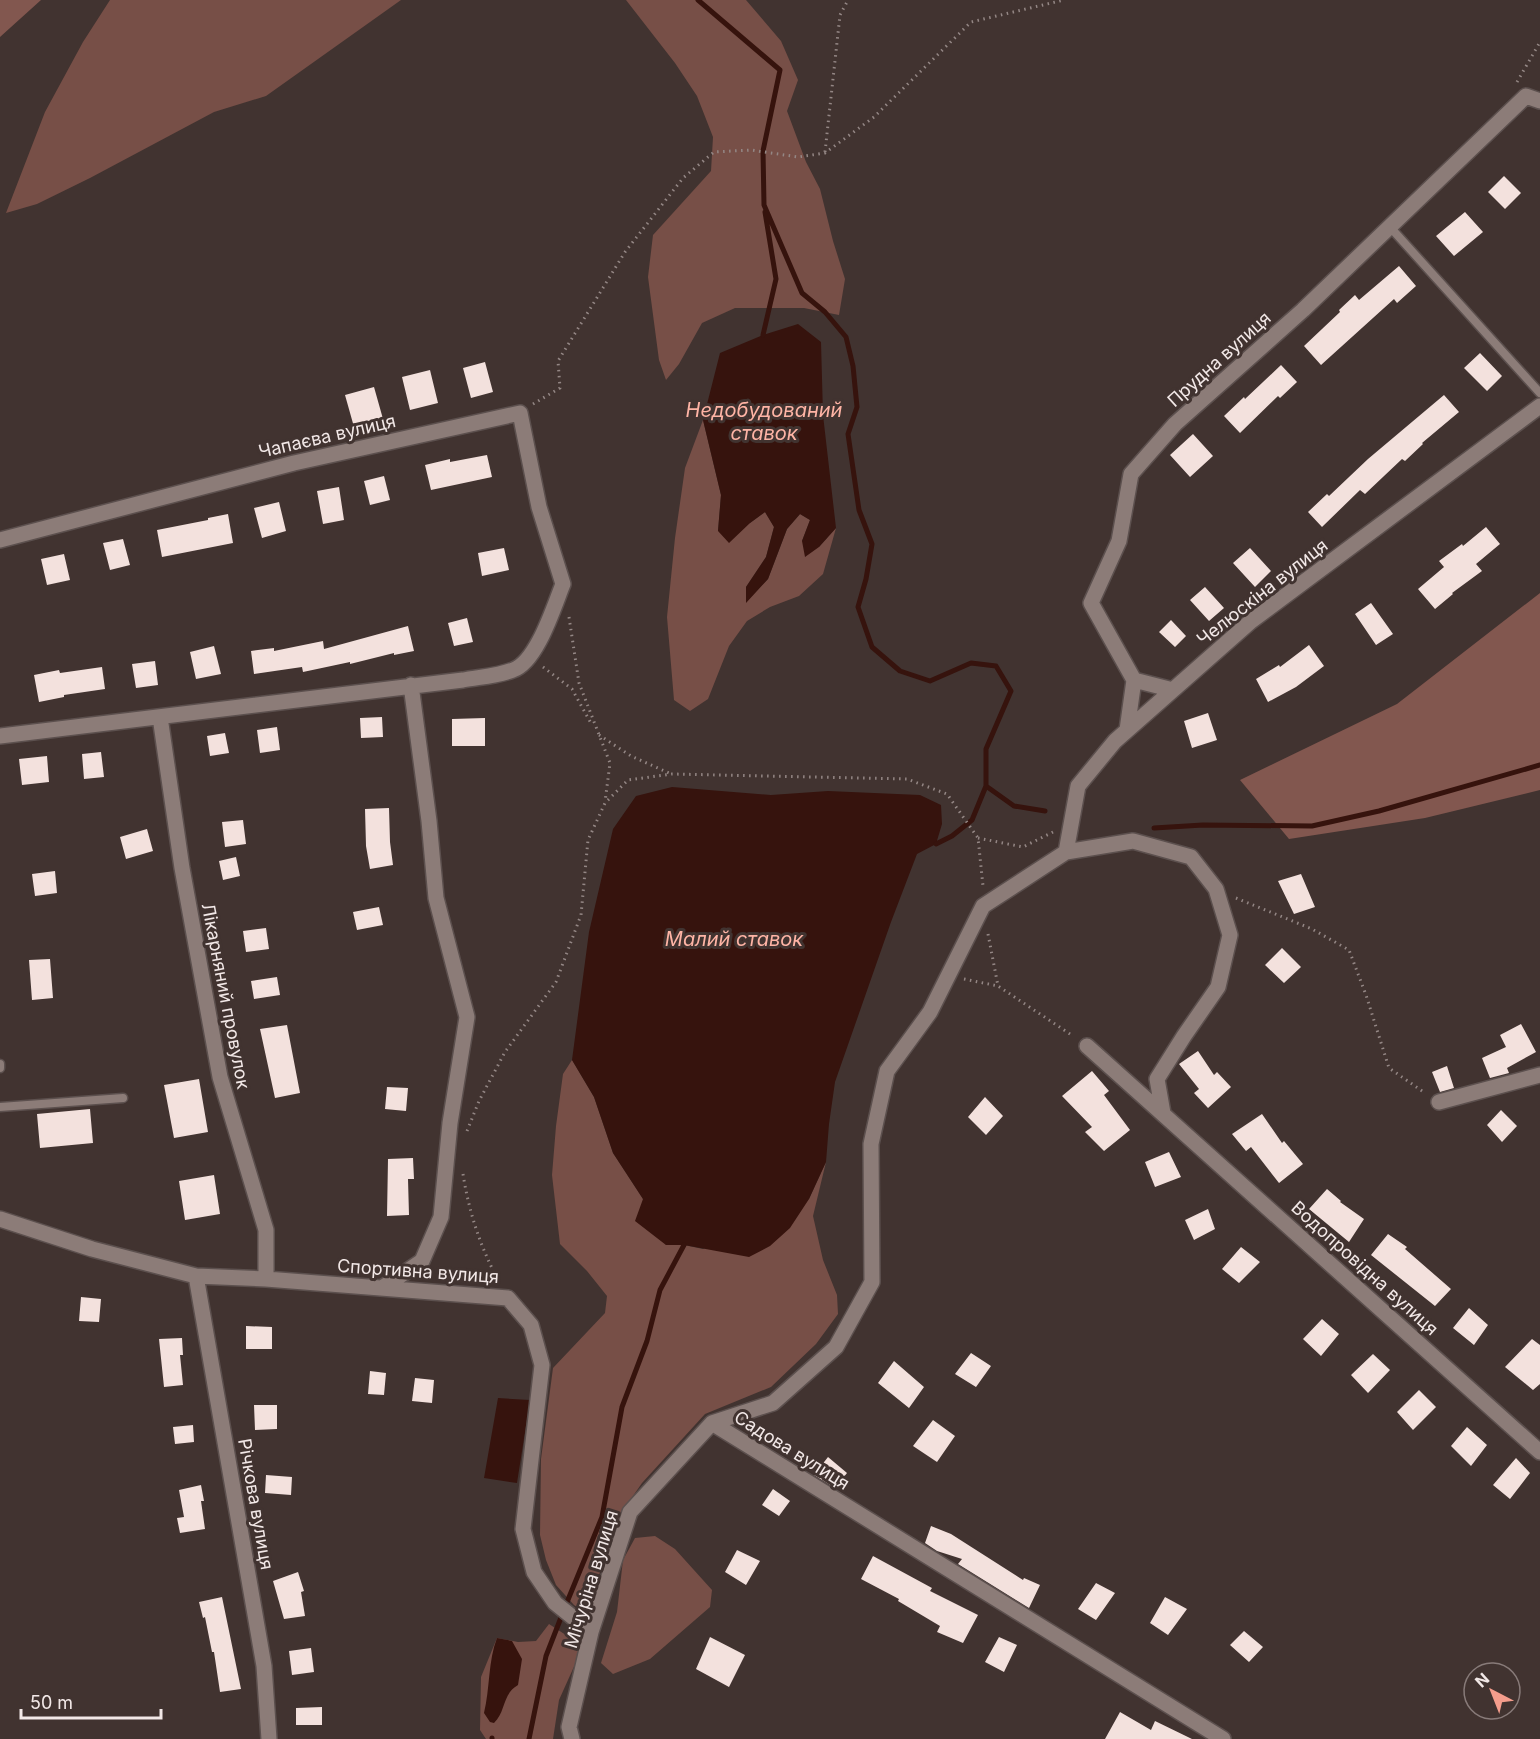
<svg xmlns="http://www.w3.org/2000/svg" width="1540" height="1739" viewBox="0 0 1540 1739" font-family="Inter,sans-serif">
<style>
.green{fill:#774f47}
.forest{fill:#82574f}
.water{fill:#36130d}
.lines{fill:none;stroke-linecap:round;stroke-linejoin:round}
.stream{stroke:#36130d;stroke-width:5}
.building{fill:#f3e1dd}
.service-casing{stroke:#5c504e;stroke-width:11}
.minor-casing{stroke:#5c504e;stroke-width:18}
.path{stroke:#948785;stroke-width:3;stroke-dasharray:1.5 4.5;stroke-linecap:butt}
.service{stroke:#8c7c78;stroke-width:8}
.minor{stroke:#8c7c78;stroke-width:15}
.labels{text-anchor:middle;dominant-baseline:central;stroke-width:6;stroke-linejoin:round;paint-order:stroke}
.street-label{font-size:18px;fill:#f2e8e7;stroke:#413330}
.water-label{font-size:20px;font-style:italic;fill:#feb4a5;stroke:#413330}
</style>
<rect width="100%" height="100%" fill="#413330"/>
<!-- green -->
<path class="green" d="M110,0h291l-135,96 -52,16 -124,66 -53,26 -31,9 39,-101 38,-70z
M626,0h120l35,41 17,39 -11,31 19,51 14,27 13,52 12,38 -6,36 -35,-7h-69l-33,15 -23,41 -13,16 -7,-20 -11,-83 5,-42 58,-64 2,-34 -16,-41 -22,-33z
M703,420l18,75 -3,36 32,-8 15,-11 9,15 -8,30 -20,30v15l22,-23 19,-50 13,-15 10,6 -8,21 17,6 17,-19 -13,46 -24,22 -29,11 -23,14 -18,25 -21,53 -18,12 -16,-11 -7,-83 8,-79 10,-70z
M572,1060l22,37 19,56 30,46 23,46h18l19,4 106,-50 17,-37 -13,54 10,44 14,35 1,19 -22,30 -45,43 -66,27 -63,69 -18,26 -39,103 -11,-7 -18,-20 -10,-25 -6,-25 1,-76 12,-91 52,-55 2,-17 -20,-25 -27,-27 -8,-69 4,-49 7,-52z
M655,1536l20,13 37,41 -2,17 -60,52 -37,15 -12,-11 16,-51 6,-52 12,-22z
M549,1624l26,17 6,10 -22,49 -6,39h-67l-6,-9 1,-53 16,-39 21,4 18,-1z"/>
<!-- forest -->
<path class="forest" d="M0,0h41l-41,37z
M1540,593v197l-115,28 -136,21 -49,-59 157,-76z"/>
<!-- water -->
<path class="water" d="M798,324l23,18 2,73 13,113 -17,19 -14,10 -3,-16 8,-21 -10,-6 -13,15 -19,50 -22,24v-16l20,-30 8,-30 -9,-15 -15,11 -21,20 -11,-12 3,-36 -18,-75 17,-67 43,-18z
M672,787l99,8 57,-4 92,4 21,10 1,19 -6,20 -19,10 -26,68 -56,160 -6,42 -3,38 -17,37 -19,29 -20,18 -21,11 -65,-12h-18l-31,-24 8,-22 -30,-46 -19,-56 -22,-37 17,-128 24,-103 23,-33z
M498,1398l32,2 -13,83 -33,-5z
M497,1638l15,3 10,18 -4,26c-16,9 -12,27 -24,38l-4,-1 -6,-9c6,-24 4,-52 13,-75z"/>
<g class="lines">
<!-- stream -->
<path class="stream" d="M698,0l82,70 -17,81 1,54 38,88 23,19 21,25 7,29 4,41 -9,27 11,76 13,34 -6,35 -8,28 14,40 28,24 30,10 41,-18 25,3 15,25 -25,58v37l-14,34 -20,16 -16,8
M763,335l13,-56 -11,-67
M986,786l28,20 31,5
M1154,828l49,-3 109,1 67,-15 161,-46
M565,1607l37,-90 20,-110 25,-66 13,-51 24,-45
M492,1739v-1
M529,1739l17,-83 16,-41"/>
</g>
<!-- building -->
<path class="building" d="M1504,176l17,17 -16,16 -17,-17z
M1465,212l18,20 -29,24 -18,-20z
M1399,266l17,20 -19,17 -3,-4 -73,66 -17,-19 36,-34 -1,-2 16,-15 4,5z
M1480,353l22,23 -15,15 -23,-23z
M485,362l8,30 -22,6 -8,-30z
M1281,365l16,17 -17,16 -2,-2 -38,37 -16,-17 20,-19 1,2z
M430,370l8,33 -28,7 -8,-33z
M374,387l9,32 -29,8 -9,-32z
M1444,395l15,17 -37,31 1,1 -18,17 -3,-2 -37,35 -5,-4 -38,37 -14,-15 19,-18 2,2 39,-37z
M1193,434l20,22 -23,21 -20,-22z
M487,455l5,22 -61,13 -6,-25 25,-6v3z
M384,476l6,24 -20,5 -6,-24z
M339,487l5,33 -21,4 -6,-33z
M279,502l7,29 -24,7 -8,-30z
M228,514l5,29 -71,14 -5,-27 51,-10v-2z
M1486,527l14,17 -24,20 6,7 -30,22 1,1 -18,15 -17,-20 26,-22 -5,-6 23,-17 1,2z
M123,539l7,26 -20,5 -7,-27z
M504,548l5,22 -27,6 -4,-23z
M1250,548l21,23 -16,16 -22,-24z
M64,554l6,26 -23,5 -6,-26z
M1205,587l19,21 -15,13 -19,-21z
M1371,603l22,31 -17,11 -21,-31z
M467,618l6,24 -19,4 -6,-23z
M1171,620l15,16 -11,11 -16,-15z
M408,626l6,25 -20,4v-2l-44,11v-2l-47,10 -1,-5 -48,7 -3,-23 23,-3v3l49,-10 1,8z
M1309,645l15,21 -28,21 -28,15 -12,-23 23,-14 1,2z
M214,646l7,28 -25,5 -6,-27z
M155,661l3,24 -22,3 -4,-24z
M102,667l3,22 -41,6v2l-25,5 -5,-27 25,-5 1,3z
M1208,713l9,27 -25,8 -8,-27z
M382,717l1,20 -22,1 -1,-20z
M485,718v28h-33v-27z
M277,727l3,23 -20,3 -3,-23z
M225,733l4,20 -19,3 -3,-20z
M101,752l3,25 -20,2 -2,-25z
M47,756l2,26 -27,3 -3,-26z
M389,808l1,34 3,23 -23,4 -4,-23 -1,-37z
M243,820l3,24 -21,3 -3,-25z
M147,829l6,22 -27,8 -6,-22z
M236,857l4,19 -17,4 -4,-19z
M55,871l2,22 -22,3 -3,-22z
M1301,874l14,33 -21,7 -16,-33z
M379,907l4,18 -26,5 -4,-18z
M266,928l3,21 -23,3 -3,-21z
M1282,948l19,19 -17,16 -19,-18z
M50,959l3,39 -21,2 -3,-40z
M277,977l3,18 -26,4 -3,-18z
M1521,1024l15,28 -29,16 2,5 -19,5 -8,-20 24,-11 -6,-12z
M287,1025l13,68 -25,5 -15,-69z
M1198,1051l16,24 3,-3 14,15 -23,21 -14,-15 5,-4 -20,-25z
M1447,1066l7,22 -14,4 -8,-20z
M1092,1071l17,20 -5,4 26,35 -26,21 -19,-19 7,-5 -30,-31z
M199,1079l9,53 -34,6 -10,-53z
M387,1087l21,1 -2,23 -21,-2z
M985,1097l18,19 -17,19 -18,-18z
M90,1109l3,34 -53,5 -3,-34z
M1501,1110l16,16 -15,16 -15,-17z
M1262,1114l20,29 2,-2 19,23 -24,19 -28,-36 -5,4 -14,-17z
M1169,1152l12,25 -26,10 -10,-25z
M413,1158l1,21h-6l1,36 -22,1 1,-57z
M214,1175l6,39 -35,6 -6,-39z
M1327,1189l14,12 -1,1 24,17 -15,23 -40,-33z
M1208,1209l7,20 -21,11 -9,-20z
M1388,1234l19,13 -2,2 46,40 -16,17 -64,-51z
M1241,1247l19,15 -21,21 -17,-14z
M81,1297l20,2 -2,23 -20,-1z
M1469,1308l19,17 -14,20 -21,-17z
M1322,1319l17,15 -18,22 -18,-17z
M246,1326l26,1v22h-26z
M182,1338l1,17h-3l3,30 -19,2 -5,-48z
M1532,1339l8,6v39l-7,6 -28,-23z
M971,1353l20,13 -15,21 -21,-13z
M1373,1354l17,16 -22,23 -17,-18z
M894,1361l30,26 -15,21 -31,-25z
M370,1371l16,2 -2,22 -16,-1z
M415,1378l19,2 -2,23 -20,-2z
M1419,1390l17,17 -23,23 -16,-18z
M254,1405h23v24l-22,1z
M933,1420l22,16 -18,26 -24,-16z
M193,1425l1,17 -19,2 -2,-17z
M1467,1427l20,18 -16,21 -20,-20z
M828,1457l19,16 -12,15 -21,-13z
M1516,1458l14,15 -20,26 -17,-14z
M266,1475l26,2 -1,18 -26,-2z
M201,1485l3,16h-3l4,28 -25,4 -3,-15 7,-1 -5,-27z
M773,1489l17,12 -11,15 -17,-11z
M931,1526l20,8 72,46 1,-2 16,7 -11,23 -71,-44 4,-5 -25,-8 -12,-8z
M737,1550l23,11 -14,24 -21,-13z
M873,1556l59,32 -2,3 48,24 -15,28 -26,-11 3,-6 -42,-25 1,-2 -38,-20z
M298,1572l6,19 -3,1 4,24 -21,3 -11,-38z
M1096,1583l19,10 -19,27 -18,-11z
M222,1597l19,92 -21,3 -6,-40h-2l-7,-35 -2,1 -4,-16z
M1165,1597l22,12 -19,26 -18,-12z
M1244,1631l19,16 -14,15 -19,-17z
M710,1637l35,18 -16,32 -33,-18z
M999,1637l18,8 -13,27 -19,-10z
M311,1648l3,24 -22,3 -3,-24z
M322,1707v18h-26v-17z
M1120,1712l31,18 4,-9 37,18h-87z"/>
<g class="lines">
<!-- service casing -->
<g class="service-casing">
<path id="service" d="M1390,227l150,166
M0,1064v4
M0,1107l123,-9"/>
</g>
<!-- minor casing -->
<g class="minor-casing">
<path id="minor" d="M0,540l294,-77 226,-50 19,94 24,77c-9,22 -26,78 -50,86 -15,6 -34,7 -50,10l-463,56
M1134,680l39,10
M160,717l22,151 38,209 46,153v49
M1127,730l7,-50 -43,-77 28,-62 12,-67 44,-50 128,-114 223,-214 14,5
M1066,852l12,-66 37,-45 135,-119 290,-216
M1087,1046l453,406
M1439,1102l101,-27
M1163,1113l-6,-34 27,-43 34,-49 12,-52 -14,-46 -25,-32 -58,-16 -67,11 -83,54 -53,106 -43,59 -16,73 1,138 -36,65 -63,56 -61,20 511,316
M0,1219l92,30 104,27 70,3 242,19 23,27 11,40 -19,164 11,43 21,31 36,29
M196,1276l68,390 5,73
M382,1288l40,-27 19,-44 9,-94 17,-106 -31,-119 -7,-77 -18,-136
M572,1739l-3,-12 22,-95 39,-120 82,-89"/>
</g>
<!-- path -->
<path class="path" d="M1517,82l23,-40
M825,152l15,-137 8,-15
M533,404l27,-16 -2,-27 67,-109 58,-74 31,-26 37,-2 47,7 27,-4 49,-36 97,-95 93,-22
M569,617l10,66 31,80 -5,39
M543,667l29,22 20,36
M599,735l32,21 38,17
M978,838l45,9 30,-15
M1236,898l76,31 37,21 17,45 23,73 36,25
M988,934l10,52 75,50
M964,979l34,7
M467,1131l12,-30 26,-49 51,-70 25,-67 7,-75 17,-37 23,-23 44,-6 235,5 40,15 31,44 5,48
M463,1174c6,38 17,72 35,106"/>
<!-- service -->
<use href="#service" class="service"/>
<!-- minor -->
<use href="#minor" class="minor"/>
</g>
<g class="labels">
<!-- street labels -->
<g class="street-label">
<text transform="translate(1219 359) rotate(-42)">Прудна вулиця</text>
<text transform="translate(327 436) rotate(-13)">Чапаєва вулиця</text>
<text transform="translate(1262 592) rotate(-38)">Челюскіна вулиця</text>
<text transform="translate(226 996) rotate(79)">Лікарняний провулок</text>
<text transform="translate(1365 1268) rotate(42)">Водопровідна вулиця</text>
<text transform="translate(418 1271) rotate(4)">Спортивна вулиця</text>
<text transform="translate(792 1450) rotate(32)">Садова вулиця</text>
<text transform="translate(256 1504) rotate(80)">Річкова вулиця</text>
<text transform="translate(591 1579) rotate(-73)">Мічуріна вулиця</text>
</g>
<!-- water labels -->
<g class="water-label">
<text x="764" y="410">Недобудований<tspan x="764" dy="23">ставок</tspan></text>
<text x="734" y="939">Малий ставок</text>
</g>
</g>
<!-- north arrow -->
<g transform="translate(1492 1691) rotate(318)"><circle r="28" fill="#413330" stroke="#887b79" stroke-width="1.5"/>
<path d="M0-4.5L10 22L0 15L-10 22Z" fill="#f49d8c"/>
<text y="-9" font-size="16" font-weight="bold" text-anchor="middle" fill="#f2e8e7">N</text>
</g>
<!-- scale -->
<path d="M21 1709v9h140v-9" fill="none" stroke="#f2e8e7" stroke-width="3"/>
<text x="30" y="1709" font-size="18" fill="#f2e8e7" stroke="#413330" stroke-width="4.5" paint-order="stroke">50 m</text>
</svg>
